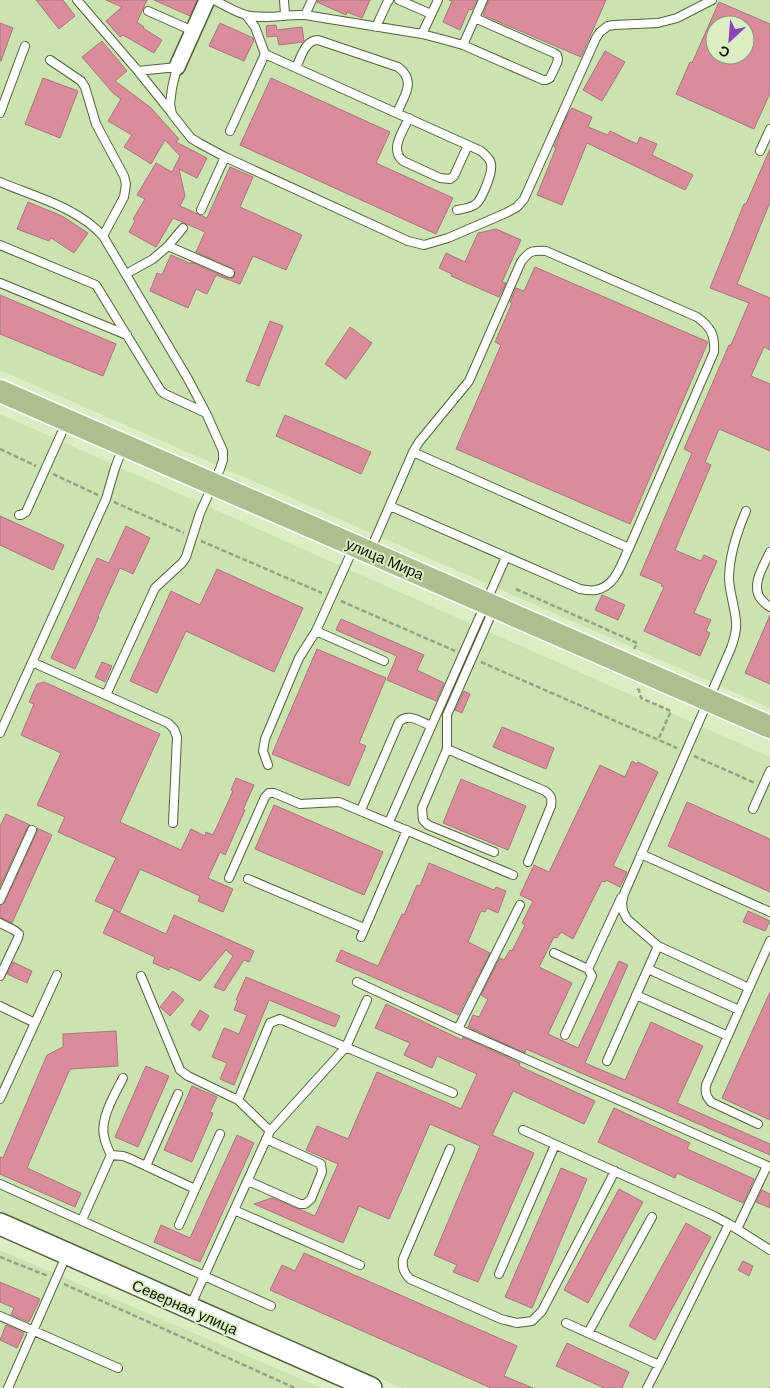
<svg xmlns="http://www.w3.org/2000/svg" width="770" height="1388" viewBox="0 0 770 1388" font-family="Arial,sans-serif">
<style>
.built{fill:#cce3b1;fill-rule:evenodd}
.building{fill:#db8c9b;stroke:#a6777f;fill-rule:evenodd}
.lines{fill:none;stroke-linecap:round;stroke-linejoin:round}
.service-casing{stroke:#52623d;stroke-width:10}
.minor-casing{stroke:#52623d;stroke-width:18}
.secondary-casing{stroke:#52623d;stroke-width:24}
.primary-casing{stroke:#fff;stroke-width:25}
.path{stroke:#94a282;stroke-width:2.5;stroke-dasharray:5 2.5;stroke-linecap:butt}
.service{stroke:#fff;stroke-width:8}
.minor{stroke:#fff;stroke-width:15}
.secondary{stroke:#fff;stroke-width:21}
.primary{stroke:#acbf8f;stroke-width:22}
.labels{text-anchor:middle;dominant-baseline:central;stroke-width:4;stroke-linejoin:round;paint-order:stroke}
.street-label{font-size:15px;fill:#0e1406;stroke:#daedc3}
</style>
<rect width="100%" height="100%" fill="#daedc3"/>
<!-- built -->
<path class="built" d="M0,0h770v708l-770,-338zM715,25h30v30h-30z
M0,414l770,343v631h-368l-402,-175z
M0,1250l322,138h-322z"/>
<!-- building -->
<path class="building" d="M36,0h27l12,16 -16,13z
M106,0h41l-10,22 7,5 -1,1 19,12 -8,13 -31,-18 -3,2 -14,-16 16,-14z
M154,0h43l-7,16z
M318,0h52l-8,18 -15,-6 -1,3 -29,-13z
M449,0h28l-5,10 -3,-1 -9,21 -17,-8 9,-21z
M489,0h117l-25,57 -98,-42z
M719,2l51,22v69l-16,36 -78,-35 14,-32 2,1zM715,25h30v30h-30z
M0,23l13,5 -12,33h-1z
M220,23l33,15 1,2 -10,21 -35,-15z
M276,25l1,5 25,-3 2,14 -2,1 -23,3 -2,-9 -10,1 -1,-11z
M102,41l25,30 -12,10 35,26 29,32 -3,3 31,16 -10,20 -18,-9 6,27 -5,10 27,12 23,-51 23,10 -13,30 62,28 -16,35 -33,-14 -13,28 -24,-9 -9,19 -11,-5 -8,19 -38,-17 7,-18 5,2 9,-20 20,9v-2l37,16 6,-1 1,-5 -3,-4 -36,-16 9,-20 -32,-14 -17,29 -27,-15 6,-11 -2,-2 12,-20 -8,-4 19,-32 16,9 8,-16 -15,-16 -14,24 -27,-17 8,-12 -24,-14 13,-22 -8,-6 -31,-36z
M605,51l20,11 -23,39 -19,-11z
M43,78l35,13 -18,47 -35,-14z
M271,78l119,54 -14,31 77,35 -17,36 -196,-89z
M572,108l20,9 -4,10 20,8 2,-4 27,13 3,-7 17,7 -5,11 41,20 -8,15 -98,-47 -25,62 -25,-10 19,-47 -2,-1 14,-33z
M770,149v53l-33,82 33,14v52l-6,-3 -13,29 19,8v67l-51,-22 -14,33 6,3 -36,85 26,11 3,-6 13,6 -23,52 17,7 -5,11 4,2 -10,23 -56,-25 20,-44 -3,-1 1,-2 -22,-9 52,-122 -8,-4 45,-104h2l18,-42 -39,-15 34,-84h2z
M28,202l34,14 26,17 -14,20 -23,-15 -2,3 -32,-12z
M496,229l25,11 -19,42 4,1 -7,14 -48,-21 1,-2 -13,-6 7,-15 19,9 13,-29z
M535,267l173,75 -78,182 -174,-75 45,-104 -6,-3 17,-39 -2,-1 6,-14 8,3z
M0,295l116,49 -13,32 -103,-42z
M270,321l13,5 -24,60 -13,-5z
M350,327l22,16 -26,36 -21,-15z
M285,415l86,37 -10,22 -85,-38z
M0,516l64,29 -11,25 -53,-25z
M126,526l24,12 -17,36 -13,-6 -22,48 1,1 -24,52 -24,-11 46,-100 12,5z
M217,569l86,39 -29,64 -88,-41 -29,62 -27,-12 41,-90 29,14z
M602,595l23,10 -7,15 -23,-10z
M770,615v69l-25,-11z
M341,619l83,36 -7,15 27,13 -8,18 -49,-21 10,-24 -61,-26z
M317,649l69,29 -27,65 7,3 -17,40 -77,-32z
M102,662l10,4 -7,16 -10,-5z
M44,682l116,52 -40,88 61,28 10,-21 14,7 1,-4 7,3 20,-44 -2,-1 5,-12 18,7 -11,25h2l-20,45 -5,-3 -12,26 25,11 -10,23 -25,-11 2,-5 -60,-27 -20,43 -25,-11 21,-43 -58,-26 7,-15 -28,-12 24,-52 -40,-18 13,-31 -5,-2 8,-18z
M464,691l6,3 -8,19 -7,-3z
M502,727l52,21 -8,21 -53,-22z
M632,761l5,3 1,-2 20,10 -45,94 14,6 -7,15 -14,-7 -1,2 -3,-1 -29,58 -12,-7 -4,6 -3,-1 -15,30 33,16 -24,51 30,14 41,-87 9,4 -43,98 40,17 26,-58 52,24 -26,57 93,41v11l-244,-106 -1,4 -57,-26 5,-12 6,2 9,-18 -7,-4 19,-37 4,2 6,-10 2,1 13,-26 -3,-2 11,-22 -13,-6 14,-30 15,7 51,-107 25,12z
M461,779l65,27 -18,44 -65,-27z
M687,802l83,37v53l-102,-46z
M274,805l109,47 -19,43 -109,-46z
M6,814l24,11 -3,3 -27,58v-60z
M37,828l15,7 -40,88 -12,-6v-11l5,-4 32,-70z
M429,863l65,27 2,-3 10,4 -8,22 -11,-5 -2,4 -4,-1 -13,31 22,11 -32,62 -12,-6 -110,-48 5,-11 37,16 24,-52 2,1 13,-30 3,1z
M114,910l52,24 8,-19 80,36 -5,11 -5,-2 -20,31 -10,-4 19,-31 -7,-6 -26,31 -30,-14 -1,3 -16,-7 2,-6 -52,-24z
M748,911l22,10 -5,10 -22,-9z
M13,962l19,9 -5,12 -20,-9z
M246,977l94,39 -5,11 -66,-27 -35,85 -14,-6 7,-16 -15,-6 12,-29 15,6 8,-19 -13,-5 4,-10h-2z
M173,991l11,9 -14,16 -10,-9z
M770,992v128l-48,-22z
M386,1004l76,36 1,-3 57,26 -1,3 76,35 -11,23 -71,-33 -21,44 42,18 -56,129 -25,-10 4,-7 -23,-10 46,-109 -50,-22 -41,95 -30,-13 -16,37 -89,-39 18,-6 43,18 23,-52 -32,-14 11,-24 31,13 29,-67 84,37 16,-35 -40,-18 -5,12 -28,-13 6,-12 -35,-15z
M200,1010l9,6 -9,15 -9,-6z
M116,1031l2,35 -48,3 -43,99 54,25 -6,14 -75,-33v-17l3,1 44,-103 16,-8v-13z
M146,1066l23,10 -31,71 -23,-10z
M192,1086l25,11 -7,15 3,1 -21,49 -28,-12z
M614,1108l76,35 -3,6 67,30 -11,24 -66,-30 -2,5 -77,-36z
M237,1135l17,8 -54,119 -46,-20 7,-17 29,13z
M561,1168l26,11 -55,129 -27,-11z
M619,1189l24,13 -55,101 -24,-13z
M762,1190l8,4v14l-14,-6z
M686,1223l25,14 -56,103 -26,-14z
M304,1253l213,93 -13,30 29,12h-42l-221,-98 12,-25 13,6z
M743,1261l10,5 -4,10 -11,-6z
M0,1282l40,17 -11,23 -18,-7 3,-7 -14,-6z
M6,1325l18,8 -7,15 -17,-8z
M567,1343l62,29 -7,16h-18l-48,-22z"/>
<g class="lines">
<!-- service casing -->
<g class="service-casing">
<path id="service" d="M77,0l61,71 39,-4 -5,21 -2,16 2,10 19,24 8,5 26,14 183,84 16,4 24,-7 58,-25 11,-6 7,-8 72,-161 4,-6 8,-6 6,-1 44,-2 19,-5 35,-18
M214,0c10,5 21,12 32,15 19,5 40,-1 59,0l117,19 23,6 18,5 80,35h3l4,-2 7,-15 1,-4 -1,-4 -3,-2 -79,-35 -12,27
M284,0l1,15
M399,0l32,14
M148,11l45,20
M246,15l9,12 10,27
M305,15l7,-15
M475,18l8,-18
M376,27l11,-24 2,-3
M422,34l16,-34
M50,60l31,21 4,6 11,37 28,52 2,8 -2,13 -21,39
M296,68c5,-11 9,-28 22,-28l80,27c19,14 6,29 -1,46
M138,71l33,41
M0,113l25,-67
M409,118c-6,13 -20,32 -6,43l37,17 10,1 4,-3 14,-31
M230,131l35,-77 216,97c4,4 9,7 10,13 2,8 -9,35 -15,40 -5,4 -13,5 -19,6
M760,151l10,-22
M0,182c35,15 77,25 103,54l85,143 18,34 17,38v9l-3,9 -20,44 -14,44 -4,6 -27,25 -49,107
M201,210l24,-53
M0,245l96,40 65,106 4,3 41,19
M168,246l15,-18
M126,274l27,-15 15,-13 62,27
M0,283l127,52
M413,452l6,-10 50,-61 52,-119c8,-11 11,-12 25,-11l151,66c14,10 18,18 17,35l-85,196
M746,511c-9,21 -17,45 -17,68 1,16 6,28 7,43 1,9 -2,18 -5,26l-107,246 -2,9 1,8 4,8 31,27 91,42 21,-47
M19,515h2l5,-3 41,-91
M370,551l43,-99 216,96c-8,16 -13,38 -33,42 -5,1 -11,0 -16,-1l-190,-83
M770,552c-6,13 -20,34 -9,47 2,3 6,6 9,8
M316,631l68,30
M32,662l136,61 6,6 3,8 -4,86
M0,733l106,-234 9,-31 8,-21
M447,749l98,42c7,5 7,8 6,15l-23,56
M268,765l-5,-14 2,-12 34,-81 17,-27 37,-82
M753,809l17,-38
M361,810l38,-88c9,-10 22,0 32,4
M389,822l117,-265
M494,852l-66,-27 -5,-5 -1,-12 25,-59v-34l47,-107
M641,854l129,58
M229,878l36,-81 4,-4h5l26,11 39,-2 174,73
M248,879l116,49
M0,900l32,-70
M0,923l14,7 5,4 -1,4 -18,38
M361,937l46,-107
M554,953l34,16 4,7 -27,59
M588,969l33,-71
M648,969l91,41
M141,976l39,94 8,6 50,24 32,31
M357,982l101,47 312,138
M749,988l-43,97c-1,8 0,11 5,17l47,22
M636,995l92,41
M0,1006l35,17
M458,1029l62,-124
M607,1061l51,-115
M0,1099l57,-124
M238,1100l32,-77 10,-4 173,74
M523,1130l191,86 15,8 41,26
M450,1149l-47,110c-1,9 1,14 7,20l91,40 16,4 15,-2 10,-10 73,-140
M111,1155l12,1 8,3 64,30
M146,1166l32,-72
M248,1181l52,23h5l6,-5 11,-27 -1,-8 -55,-25
M0,1184l271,122
M234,1210l126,55
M82,1220l29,-65c-3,-6 -6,-13 -7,-19 -4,-18 11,-42 19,-58
M179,1225l41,-91
M737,1229l30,-63
M499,1274l56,-129
M190,1307l80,-176 76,-84 21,-47
M0,1316l118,52
M566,1323l93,42 70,-141
M588,1333l64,-116
M8,1388l58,-132
M647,1388l12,-23"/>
</g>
<!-- minor casing -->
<g class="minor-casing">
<path id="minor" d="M177,67l30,-67"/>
</g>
<!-- secondary casing -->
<g class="secondary-casing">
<path id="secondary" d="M0,1224l371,164"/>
</g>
<!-- primary casing -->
<g class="primary-casing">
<path id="primary" d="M0,391l770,336"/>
</g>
<!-- path -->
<path class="path" d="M0,449l36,17
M53,474l45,21
M114,502l70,31
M201,541l121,52
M516,589l121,54 -3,6
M341,601l114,50
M481,662l196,86
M637,689l2,1 2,8 30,13 -13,29
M694,756l61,27
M0,1257l48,19
M64,1284l231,104
M770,1388v-1"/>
<!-- service -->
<use href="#service" class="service"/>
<!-- minor -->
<use href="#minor" class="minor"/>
<!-- secondary -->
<use href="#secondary" class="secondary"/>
<!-- primary -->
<use href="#primary" class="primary"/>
</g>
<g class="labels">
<!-- street labels -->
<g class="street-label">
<text transform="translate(385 559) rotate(23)">улица Мира</text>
<text transform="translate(185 1307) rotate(24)">Северная улица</text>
</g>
</g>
<!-- north arrow -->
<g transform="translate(730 40) rotate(206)"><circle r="24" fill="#daedc3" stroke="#889677"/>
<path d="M0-4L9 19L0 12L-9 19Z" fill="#8946bb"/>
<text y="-8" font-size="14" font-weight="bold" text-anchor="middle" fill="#0e1406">С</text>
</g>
</svg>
